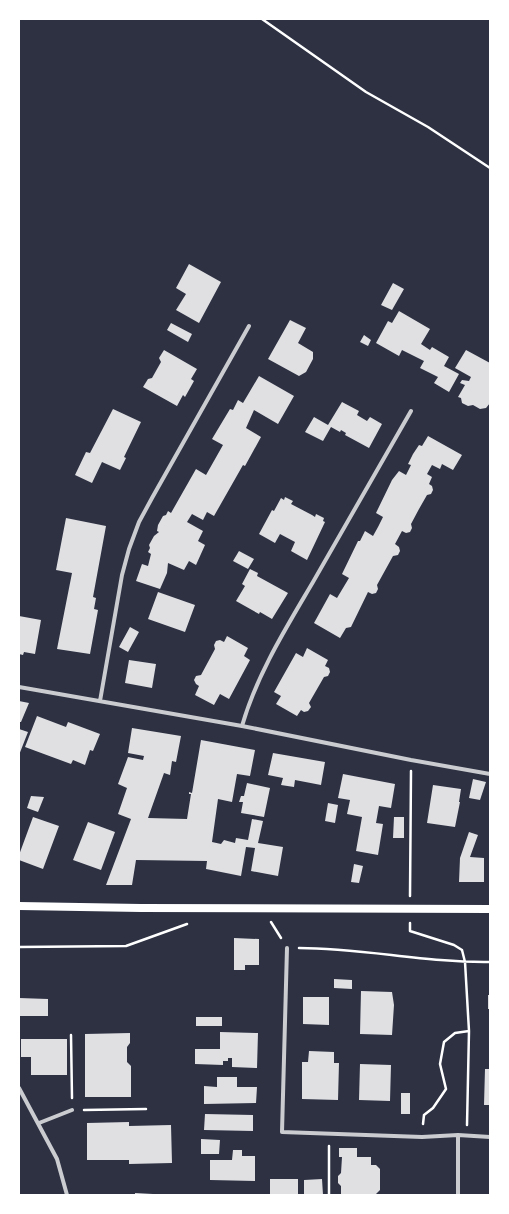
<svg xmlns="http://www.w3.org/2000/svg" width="509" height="1214" viewBox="0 0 509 1214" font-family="'PT Sans Narrow',sans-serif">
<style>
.building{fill:#e0e0e3}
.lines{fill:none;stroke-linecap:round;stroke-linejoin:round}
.path{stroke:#fff;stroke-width:2.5}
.minor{stroke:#caccd0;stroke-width:4}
.secondary{stroke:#fff;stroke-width:8}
</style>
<rect width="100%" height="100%" fill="#2d3142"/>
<!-- building -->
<path class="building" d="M189,264l32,18 -22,41 -23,-13 10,-16 -10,-6z
M393,283l11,6 -12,21 -11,-5z
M399,311l31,18 -9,15 9,6 2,-3 17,10 -5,9 15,8 -10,18 -15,-9 4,-6 -18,-9 4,-7 -22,-11 -3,6 -23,-13 12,-22 4,2z
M290,320l16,8 -8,15 15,9v7l-7,13 -7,4 -31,-17z
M171,323l21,11 -4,8 -21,-12z
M364,335l7,5 -3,6 -8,-4z
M164,350l33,19 -6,10 3,2 -9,16 -2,-2 -6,11 -34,-19 5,-8 4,-1 9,-16 -2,-4z
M466,350l24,13v40l-4,5 -6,1 -7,-4 -5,1 -6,-3 -1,-5 -3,-1 7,-12 -5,-2 2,-3 7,1 2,-4 -16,-9z
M259,376l35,20 -16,28 -24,-14 -8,18 15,9 -16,29 -2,-1 -29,51 -7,-4 -4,8 -11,-6 -5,8 16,9 -5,10 7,4 -9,20 -7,-4 -5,9 -16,-7 -1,10 -7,16 -24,-8 6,-17 6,2 3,-12 -3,-2 2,-4 -1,-3 5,-9 5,-4 -2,-1 1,-6 5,-9 3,-1 2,-4 3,2 25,-44 10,6 17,-30 -11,-6 18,-30 3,1 5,-10 5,3z
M342,402l17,9 -2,4 10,6 3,-4 12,7 -13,24 -24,-13 1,-2 -5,-3 -1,2 -9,-5 -8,14 -18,-9 9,-15 14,8z
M113,409l28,13 -17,35 2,1 -6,12 -18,-8 -10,21 -17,-8 11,-23 4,1z
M428,436l34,19 -9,15 -11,-6 -2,5 -8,-4 -5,9 5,3 -3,7 3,2 1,4 -2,4 -4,1 -8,14 -8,15 1,4 -2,4 -4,1 -4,-2 -7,13 4,3 1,4 -2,4 -5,1 -16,29 1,4 -2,4 -4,1 -4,-2 -17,35 -5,1 -6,10 -26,-15 16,-29 7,4 12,-20 -7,-4 16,-33h2l5,-10 8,5 5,-9 5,-10 -7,-4 16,-33 7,-9 7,4 5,-10 -3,-1 5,-10 6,-9 3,1z
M285,497l8,4 -2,3 21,11 3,2 1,-3 8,4 -1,3 2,1 -18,38 -16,-9 4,-9 -15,-8 -5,9 -16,-9 13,-24 2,1 7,-13 3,2z
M66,518l40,8 -13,71 3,1 -2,11 4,1 -8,44 -33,-5 15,-76 -16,-3z
M239,551l15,8 -6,10 -15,-8z
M250,569l8,4 -1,3 31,17 -16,26 -12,-7 -1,2 -23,-13 9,-15 -3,-2z
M158,592l37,13 -10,27 -37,-13z
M19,616l22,4 -6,34 -11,-2 -1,3 -4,-1z
M130,627l9,5 -11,20 -9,-5z
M227,636l21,12 -4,8 6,4 -21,39 -9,-5 -6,11 -19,-10 4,-9 -3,-2 -2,-4 2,-4 5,-1 14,-26 -1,-4 2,-4 4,-1 4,2z
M307,648l21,12 -3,6 4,2 1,4 -2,4 -4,1 -15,26 2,4 -3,4 -4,1 -3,-2 -4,6 -21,-12 5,-8 -7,-4 22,-39 7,4z
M129,660l27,4 -4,24 -27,-5z
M19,701l10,2 -8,19h-2z
M37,716l29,11 2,-5 32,12 -7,17 -3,-1 -5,15 -12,-5 -2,4 -46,-17z
M132,728l49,8 -5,26 -4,-1 -2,14 -6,-2 -16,45 39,1 4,-25h-2v-2l3,1 9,-53 54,10 -5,26 -13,-2 -5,28 -14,-3 -6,43 9,2 3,-4 11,3 1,-5 12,2 4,-21 11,2 -5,22 25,4 -5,29 -27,-5 4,-23 -9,-1 -5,29 -35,-7 1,-8 -71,-1 -4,25h-26l25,-66 -13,-5 9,-26 -9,-4 10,-27 15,3 1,-4 -16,-3z
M19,729l9,3 -9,23z
M273,753l52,9 -4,23 -26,-5 -1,7 -13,-2 2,-7 -15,-3z
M343,774l52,10 -4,24 -12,-2 -3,17 7,1 -5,31 -22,-4 6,-34 -15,-3 3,-14 -12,-2z
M473,779l13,3 -6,18 -11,-2z
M247,783l23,5 -6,29 -23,-4 2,-11h-4l2,-6h3z
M433,785l28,4 -2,13h1l-5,25 -28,-4z
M31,796l13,1 -6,15 -11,-4z
M328,803l10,2 -3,18 -10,-2z
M33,817l26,9 -16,43 -24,-9v-5z
M394,817h10v21h-11z
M88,822l27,10 -14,38 -28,-10z
M469,832l9,3 -8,22 14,1v24h-25l1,-24z
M354,864l9,2 -4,17 -8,-1z
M234,938l25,1v26h-14v5h-11z
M334,979l18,1v9l-18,-1z
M361,991l31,1 2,13 -2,30 -32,-1z
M488,995h2v14h-2z
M303,997h26v28l-26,-1z
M19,998l29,1v17h-29z
M196,1017h26v9h-26z
M220,1032l38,1 -1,35 -25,-1v-9h-4v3h-5v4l-28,-1v-15h25z
M130,1033v10l-3,4v15l4,4v31h-46v-63z
M21,1039h46v36h-36v-18h-10z
M309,1051l25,1v11h5l-1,37 -36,-1v-37h6z
M360,1064l31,1 -1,36 -31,-1z
M485,1069h5v36h-6z
M217,1077h20v10h20l-1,16 -52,1v-18l13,1z
M401,1093h9v21h-9z
M205,1114l48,1v16l-49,-1z
M129,1122v4l42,-1 1,38 -43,1v-4h-42v-37z
M201,1139l19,1 -1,14h-18z
M339,1148h18v9h14v8h5l4,4v21l-4,4 -35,1v-9l-3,-3v-7l3,-3 1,-16h-3z
M233,1150h9v6h13v25l-45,-1v-20h22z
M270,1179h28v16h-28z
M322,1179l1,16h-19v-15z
M135,1193l18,1v1h-18z"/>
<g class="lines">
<!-- path -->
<path class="path" d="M262,19l104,73 62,35 62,41
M410,896l1,-125
M271,922l10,16
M410,923v8l44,14 8,5 3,12 4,69 -2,94
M19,947l107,-1 61,-22
M299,948c64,0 127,15 191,14
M71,1035l1,63
M84,1110l62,-1
M423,1124l1,-9 9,-7 13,-19 -6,-25 4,-22 11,-9 14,-2
M329,1195v-49"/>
<!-- minor -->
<path class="minor" d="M19,687l223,39 169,34 79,14
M100,701l22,-126 7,-26 10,-27 13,-24 97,-172
M242,726c15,-52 44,-98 71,-144 33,-57 65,-114 98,-171
M287,948l-5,184 140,5 36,-2 32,2
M19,1088l38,71 10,36
M39,1123l33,-13
M458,1135v60"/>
<!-- secondary -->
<path class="secondary" d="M19,906l122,2 349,1"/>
</g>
<!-- border -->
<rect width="509" height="1214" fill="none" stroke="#ffffff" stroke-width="40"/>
</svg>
